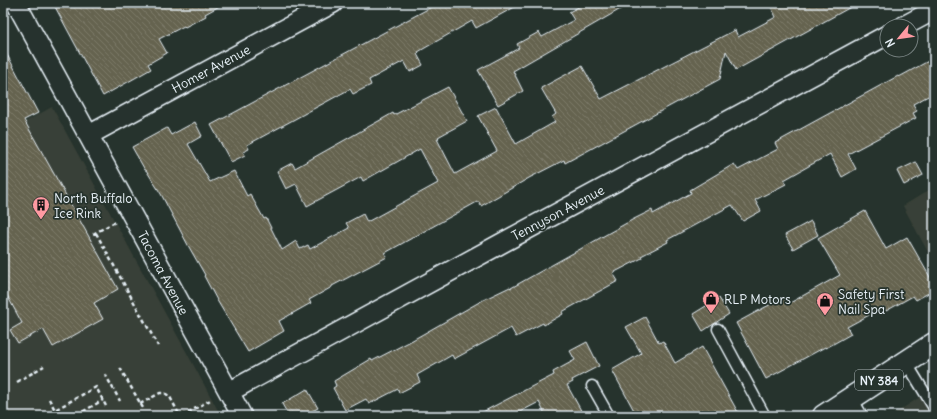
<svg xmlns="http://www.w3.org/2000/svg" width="937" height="419" viewBox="0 0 937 419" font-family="Delius,sans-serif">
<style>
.built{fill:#394137}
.building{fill:url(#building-back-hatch);stroke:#e8f1f8}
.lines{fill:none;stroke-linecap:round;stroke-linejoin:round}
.service-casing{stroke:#e8f1f8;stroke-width:13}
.minor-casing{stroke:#e8f1f8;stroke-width:22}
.primary-casing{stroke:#e8f1f8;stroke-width:25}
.path{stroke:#e8f1f8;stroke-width:2.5;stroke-dasharray:4 3;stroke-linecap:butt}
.service{stroke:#26332d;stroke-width:10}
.minor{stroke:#26332d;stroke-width:19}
.primary{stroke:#26332d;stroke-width:22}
.labels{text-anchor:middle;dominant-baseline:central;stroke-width:3.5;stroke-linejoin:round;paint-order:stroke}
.shield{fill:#26332d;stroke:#aeb8bb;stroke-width:1}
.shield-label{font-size:12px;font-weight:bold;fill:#e8f1f8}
.street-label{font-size:13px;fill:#e8f1f8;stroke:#26332d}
.poi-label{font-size:13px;fill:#e8f1f8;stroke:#26332d;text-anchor:start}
</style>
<defs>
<pattern id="building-back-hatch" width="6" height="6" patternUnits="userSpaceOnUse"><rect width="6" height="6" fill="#65634f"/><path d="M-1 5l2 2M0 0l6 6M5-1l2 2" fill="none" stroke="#7b7a69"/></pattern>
</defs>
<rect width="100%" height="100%" fill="#26332d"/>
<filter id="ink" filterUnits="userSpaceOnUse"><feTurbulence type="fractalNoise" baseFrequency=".025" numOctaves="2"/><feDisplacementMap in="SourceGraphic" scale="8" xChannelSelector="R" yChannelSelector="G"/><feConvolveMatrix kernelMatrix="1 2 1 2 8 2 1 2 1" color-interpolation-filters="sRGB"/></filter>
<g filter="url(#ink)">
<!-- built -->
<path class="built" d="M52,107l142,259 27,50h-218v-282z
M934,187v76l-31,-57z
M934,388v28h-43z"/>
<!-- building -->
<path class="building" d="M53,3h172l-20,11 1,2 -21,11 -1,-1 -25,13 8,14 -19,11 3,5 -48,27z
M439,3h83l-46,25 -4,-7 -21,12 -33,19 1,1 -2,1 6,11 -13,7 -6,-11 -35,19 2,5 -18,9 -3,-5 -103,56 2,4 -6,3 2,3 -14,7 -20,-37z
M586,3h45l-118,68 10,20 -25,14 -20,-35 41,-22 -2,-4 22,-12 3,5 32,-17 -5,-8z
M769,3h89l-122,67 -10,-19 -6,28 -155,84 -1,-3 -35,18 -48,28 -2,-4h-2l-92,51 2,4 -55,29v1l-23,13 2,3 -32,18 5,10 -36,21 -30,-50 -14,-26 1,-1 -16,-28 -28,-53 -15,-24h-1l-13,-23 35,-19 4,7 24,-13 7,14 -14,8 22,38 24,-11 13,25 3,-2 14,25 2,-1 16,32 14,-9 4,8 8,-4 2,4 39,-21 -3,-5 17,-9 4,8 71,-39 -18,-34 -57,32 -2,-4 -54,29 -11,-22 -10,5 -9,-18 15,-8 3,5 98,-55 1,2 54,-28 19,34 -29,16 1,1 -2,1 18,35 42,-23 -19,-35 18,-9 20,37 39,-22 -3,-5 4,-3 -15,-26 13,-7 28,-15 19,33 134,-69 3,7 38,-20z
M3,47l35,66 -14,7 94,169 -24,14 9,16 -50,28 -10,-18 -25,14 -8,-13 12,-7 -19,-35z
M934,58v35l-21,11 4,7 -4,2 3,5 -68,36 8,15 -14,8 -12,-23 -46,26 2,4 -31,16 6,11 -18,10 -11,-16 -65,35 1,2 -27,14 1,2 -29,15 5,8 -56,31 1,2 -19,11 -1,-2 -27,14 -5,-9 -57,31 -2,-4 -35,20 3,7 -21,11 -1,-4 -29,15 -3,-5 -21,11 -12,-22 3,-2 -2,-5 37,-22 1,2 37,-19 74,-42 27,-13 1,1 121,-68 20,-10 1,4 38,-21 -1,-3 44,-26 4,6 40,-21 -3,-6 123,-67 1,1z
M916,162l7,13 -19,10 -7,-14z
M865,211l21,38 21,-12 27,47v6l-18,10 -3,-4 -27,15 -2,-4 -37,20 4,7 -25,14 -1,-1 -59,32 -30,-56 48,-26 4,7 52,-29 -22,-37z
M811,221l7,14 -25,14 -8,-14z
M719,298l10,16 -26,17 -10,-17z
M645,317l14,26 4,-2 12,22 27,-16 38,69h-103l-25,-46 28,-16 1,-1 -15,-26z
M587,342l12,24 -27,14 1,2 -6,3 17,31h-38l-7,-14 -27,14h-37l79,-41 -1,-3 22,-12 -5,-9z
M307,389l11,19 -15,8h-14l-7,-12z"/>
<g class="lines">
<!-- service casing -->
<g class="service-casing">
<path id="service" d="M718,329l47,87
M906,362l28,46
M592,386l17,30"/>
</g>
<!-- minor casing -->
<g class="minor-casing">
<path id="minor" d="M16,3l226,413
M904,26l30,-16
M89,135l244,-132
M229,392l273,-149 385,-208
M848,400l9,16"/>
</g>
<!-- primary casing -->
<g class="primary-casing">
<path id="primary" d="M824,416l110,-72"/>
</g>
<!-- path -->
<path class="path" d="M96,233l62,113
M93,234l22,-12
M933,256l1,-1
M120,368l23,40
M105,374l15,27
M17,382l27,-16
M49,399l6,11
M140,404l20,-11h5l5,4 10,19
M77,415l26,-15
M44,416l52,-29 11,21
M182,416l30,-17
M883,416l2,-1"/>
<!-- service -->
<use href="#service" class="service"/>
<!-- minor -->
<use href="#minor" class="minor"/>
<!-- primary -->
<use href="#primary" class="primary"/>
</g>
</g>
<!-- icons -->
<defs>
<g id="building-pin" transform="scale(0.9)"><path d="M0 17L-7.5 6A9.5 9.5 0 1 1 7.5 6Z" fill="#ff9aa2" stroke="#26332d"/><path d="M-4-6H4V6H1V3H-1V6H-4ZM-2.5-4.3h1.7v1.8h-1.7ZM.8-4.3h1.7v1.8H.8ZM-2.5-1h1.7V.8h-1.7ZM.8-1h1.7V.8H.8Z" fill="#111"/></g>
<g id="shop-pin" transform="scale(0.9)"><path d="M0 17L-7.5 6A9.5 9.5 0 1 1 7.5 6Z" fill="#ff9aa2" stroke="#26332d"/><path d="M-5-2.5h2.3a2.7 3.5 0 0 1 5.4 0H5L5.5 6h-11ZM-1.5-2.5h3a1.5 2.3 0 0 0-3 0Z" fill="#111"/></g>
</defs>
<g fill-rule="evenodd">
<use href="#building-pin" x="41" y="205"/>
<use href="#shop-pin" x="711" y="299"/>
<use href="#shop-pin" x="825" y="301"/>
</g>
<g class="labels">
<!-- shield labels -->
<rect class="shield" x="855" y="370" width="48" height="20" rx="3"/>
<g class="shield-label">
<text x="879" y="380">NY 384</text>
</g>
<!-- street labels -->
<g class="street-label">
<text transform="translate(211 69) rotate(-28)">Homer Avenue</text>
<text transform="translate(558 213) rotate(-28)">Tennyson Avenue</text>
<text transform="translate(163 273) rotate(62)">Tacoma Avenue</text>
</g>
<!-- poi labels -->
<g class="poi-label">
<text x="54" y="198">North Buffalo<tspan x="54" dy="15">Ice Rink</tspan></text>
<text x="838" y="294">Safety First<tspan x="838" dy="15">Nail Spa</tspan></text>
<text x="724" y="299">RLP Motors</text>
</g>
</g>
<!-- margin -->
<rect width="937" height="419" fill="none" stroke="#26332d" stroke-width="16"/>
<rect x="8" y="8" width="921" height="403" fill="none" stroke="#e8f1f8" stroke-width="1.5" filter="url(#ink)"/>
<!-- north arrow -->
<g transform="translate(899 38) rotate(241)"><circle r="19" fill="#26332d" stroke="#747f7e"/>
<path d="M0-3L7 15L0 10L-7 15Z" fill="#ff9aa2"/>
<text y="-6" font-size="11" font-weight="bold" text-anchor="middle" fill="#e8f1f8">N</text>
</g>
</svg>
